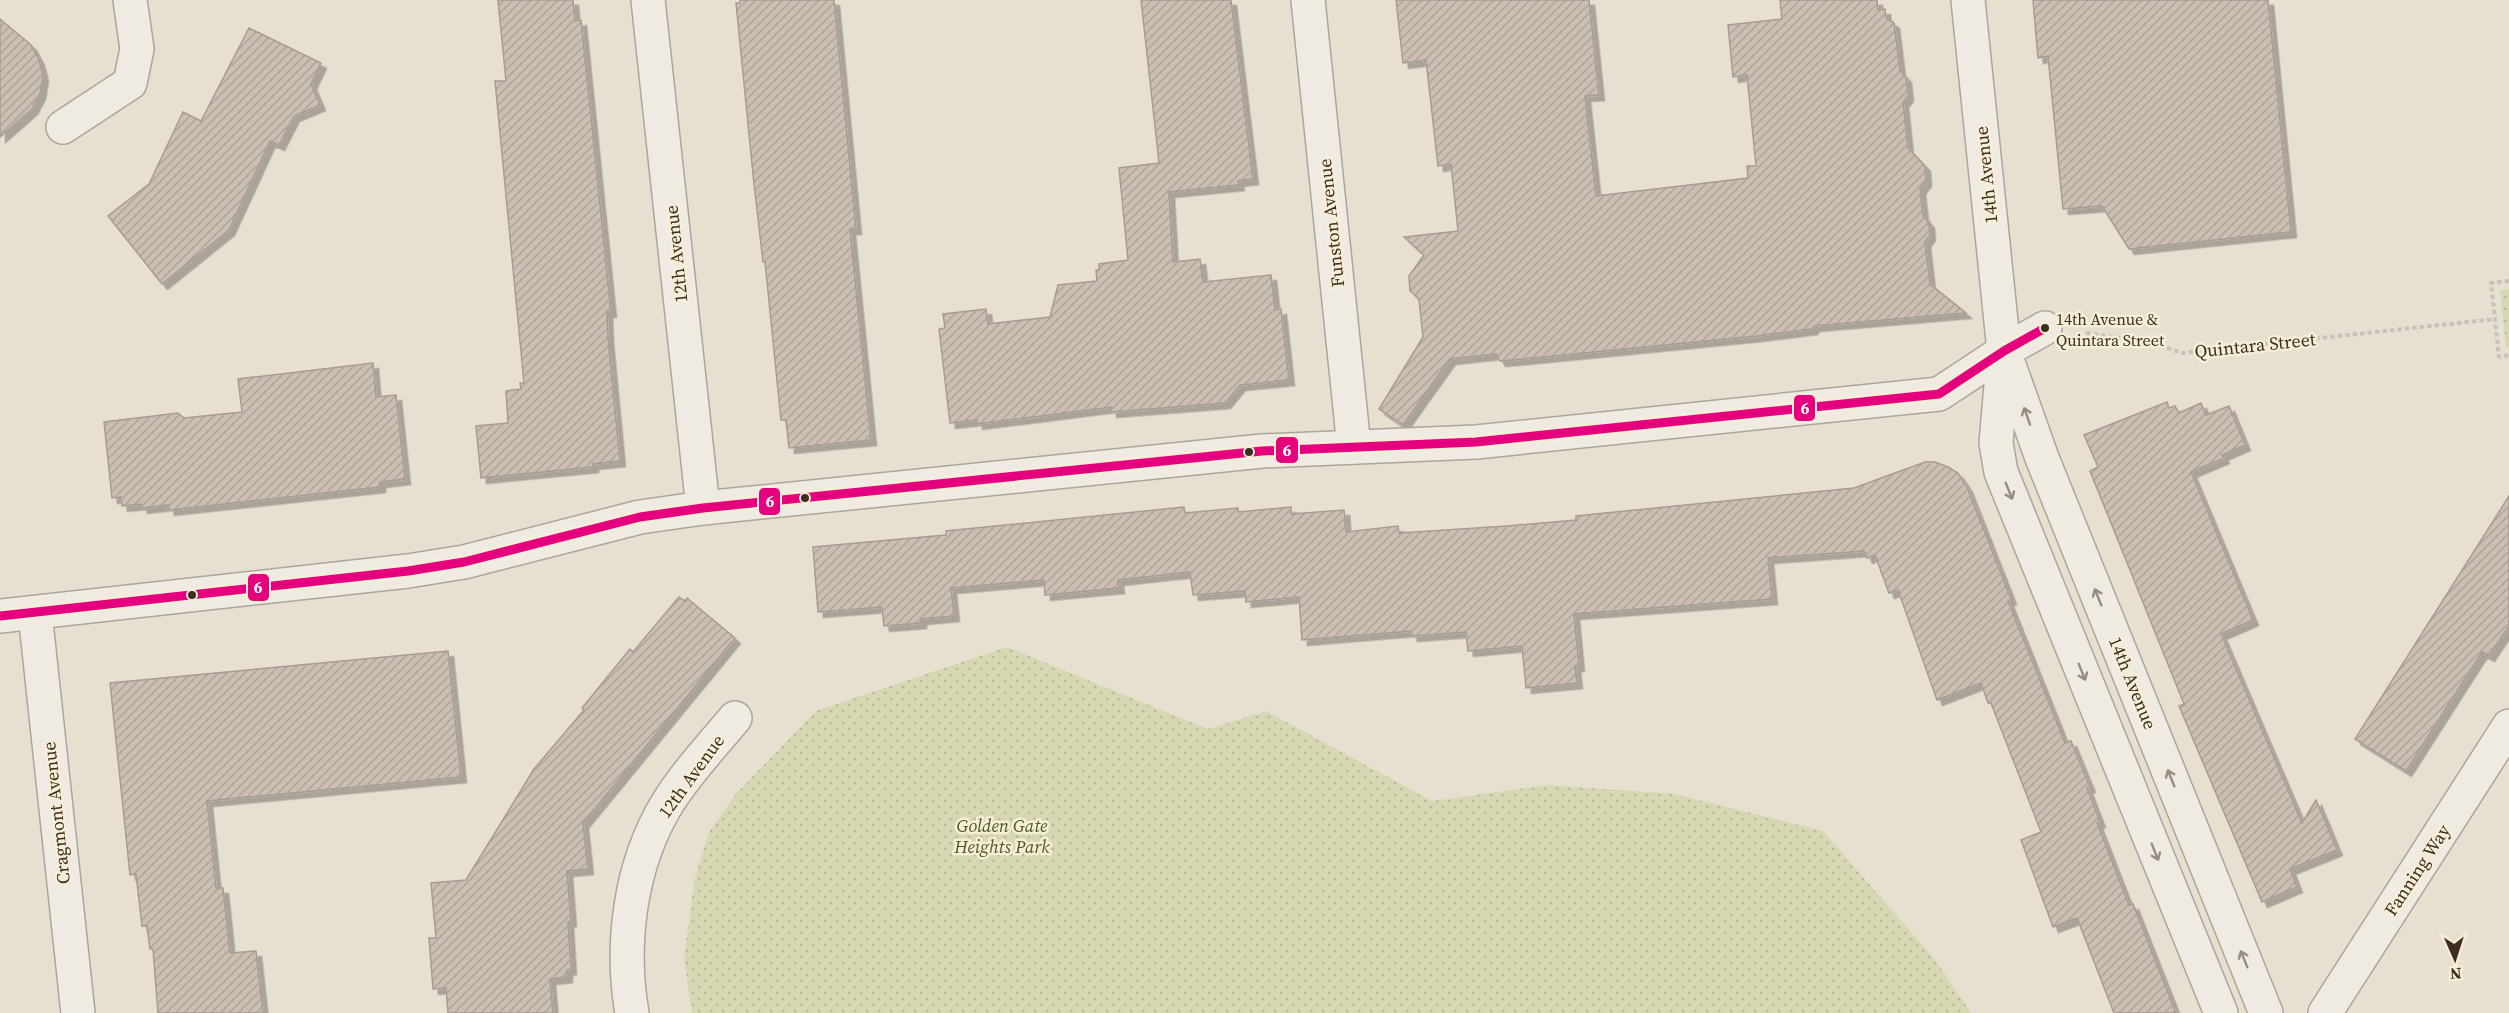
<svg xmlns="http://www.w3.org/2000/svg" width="2509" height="1013" viewBox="0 0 2509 1013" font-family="'Source Serif 4',serif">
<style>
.grass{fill:url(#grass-dots)}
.building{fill:url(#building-hatch);stroke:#a89c90;stroke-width:1.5;filter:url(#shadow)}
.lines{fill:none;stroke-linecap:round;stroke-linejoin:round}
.minor-casing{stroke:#ada599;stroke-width:36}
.tertiary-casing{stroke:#ada599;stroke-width:36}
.path{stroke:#c8c2b9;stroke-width:4;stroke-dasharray:4.5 3;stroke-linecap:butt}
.minor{stroke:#efebe3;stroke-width:33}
.tertiary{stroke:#efebe3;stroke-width:33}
.bus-1-casing{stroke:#f7eed8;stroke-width:14}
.bus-1{stroke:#e5007d;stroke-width:9}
.oneway{stroke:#968c82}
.bus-dot{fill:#3d2e20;stroke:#f7eed8;stroke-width:2}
.labels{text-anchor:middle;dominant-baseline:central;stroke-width:5;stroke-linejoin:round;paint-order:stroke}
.bus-label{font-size:16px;fill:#3d2e20;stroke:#f7eed8;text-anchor:start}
.street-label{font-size:18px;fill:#3d2e20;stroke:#f7eed8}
.park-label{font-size:18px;font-style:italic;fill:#4d5a26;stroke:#f7eed8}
.line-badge{stroke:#f7eed8;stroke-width:2}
.badge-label{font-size:16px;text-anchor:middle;font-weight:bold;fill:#fff}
</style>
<defs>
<pattern id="grass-dots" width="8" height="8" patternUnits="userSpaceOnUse" patternTransform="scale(1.5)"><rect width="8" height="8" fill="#d6d7b3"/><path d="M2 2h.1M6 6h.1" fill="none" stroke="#b9b99a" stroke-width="1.8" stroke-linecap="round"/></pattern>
<pattern id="building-hatch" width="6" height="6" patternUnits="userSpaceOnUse" patternTransform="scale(1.5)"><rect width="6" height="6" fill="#cbbfb2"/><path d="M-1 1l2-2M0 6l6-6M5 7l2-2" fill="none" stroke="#afa499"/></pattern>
<filter id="shadow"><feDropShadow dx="5.5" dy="5.5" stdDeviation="0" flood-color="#0004"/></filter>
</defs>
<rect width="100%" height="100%" fill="#e7e0d1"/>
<!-- grass -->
<path class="grass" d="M2509,289v58h-3l-6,-57z
M1007,647l201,82 58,-18 166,90 116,-16 126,9 149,37 113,130 35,52h-1279l-8,-54 10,-77 14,-48 27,-39 81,-84z"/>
<!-- building -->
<path class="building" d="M498,0h75l2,21 6,-1 30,292h-4l1,25 12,124 -27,3v3l-112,11 -5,-52 32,-3 -2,-32 15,-2 -1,-6h4l-29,-302h11z
M740,0h94l22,229h-6l21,211 -82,8 -3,-28h-5l-16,-158h-2l-9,-78 -18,-181h4z
M1141,0h90l22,179 -15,2 1,4 -70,7 4,70 27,-3 3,23 68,-7 4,35 6,-1 8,71 -49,5 -15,18 -114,9v-5l-134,17v-4l-27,3 -11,-94 6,-1 -2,-14 43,-5 2,15 62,-7 8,-32 39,-4 -1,-11h3v-6l29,-4 -9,-92 40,-5z
M1396,0h193l10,95 -14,1 11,100 152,-18 -1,-12h9l-9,-91 -14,2 -5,-52 54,-6 -2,-19h97l1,10 7,-1 1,9 8,5 6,48 6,6 2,19 -5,6 5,46 17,18 1,15 -6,8 3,26 6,8 1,12 -5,7 5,42 36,29 -152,13 -2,3 -55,7 -234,23 -23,2 -4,-7 -46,5 -47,66 -24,-16 44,-72 -4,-38 -9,-8 -1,-15 15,-21 -20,-18 54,-6 -7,-67 -13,2 -12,-106 -23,3z
M2033,0h235l23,232 -162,17 -27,-43 -39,3 -15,-153 -10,2z
M0,19l31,26 8,15 4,16 -3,18 -8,15 -32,28z
M249,28l72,35 -10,21 9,21 -26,11 -15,29 -9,-4 -41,89 -67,54 -54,-68 41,-32 34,-72 18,9z
M373,363l3,34 20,-2 9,84 -25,3v5l-211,23 -1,-5 -26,3 -1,-4 -19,2 -1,-9 -9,1 -8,-76 74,-9 6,5 58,-6 -4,-33z
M2167,402l2,6 6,-2 4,7 22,-10 5,12 23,-9 16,39 -23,10 2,3 -33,14 62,148 -32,14 81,189 14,-23 21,50 -47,19 7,18 -35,15 -83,-196 5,-2 -94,-233 8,-4 -14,-32z
M1925,462h10l13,5 10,6 9,14 44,112 -3,2 57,142 6,-2 19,46 -3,1 13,34 -3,1 32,82 4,-1 43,109h-62l-37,-95 -24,9 -32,-87 20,-8 -50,-129h-3l-7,-20 -44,17 -39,-110 -9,3 -14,-38 -8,3 -3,-7 -96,7 4,41 -198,15 5,52h-4l2,17 -51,5 -4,-42 -54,5 -2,-19 -54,4 -1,-5 -109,9 -3,-43 -53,5 -1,-11 -52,4 -3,-23 -72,8 1,8 -74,7 -1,-15 -93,8 3,28 -33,3v4l-37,3 -2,-19 -64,5 -5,-65 133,-12v-4l238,-24 1,6 53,-5v4l53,-5v7l53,-4 2,22 52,-6 1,7 108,-7 69,-6v-4l278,-28z
M2509,496v130l-20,30 -7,-4 -76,119 -51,-32z
M679,597l6,4 2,-3 48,40 -152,185 5,46 -21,2 4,50 -3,1 3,47 -4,1v7l-17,2 3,34h-105l-2,-25 -13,1 -4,-51h7l-5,-55 35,-3 68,-111 50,-59 -2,-2 48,-59 3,3z
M448,651l13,126 -254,24 9,87h7l7,65 26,-2 7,62h-105l-5,-64h-3l-3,-23h-5l-6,-52 -6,1 -20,-192z"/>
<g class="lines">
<!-- minor casing -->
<g class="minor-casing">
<path id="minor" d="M648,0l55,508
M1308,0l46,447
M63,127l67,-44 7,-34 -7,-49
M2004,351l38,107 224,555
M2004,351l41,-23
M2003,362l-7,81 5,29 220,541
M35,613l43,400
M632,1013c-12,-69 -2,-148 35,-209 19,-31 45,-58 68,-86
M2325,1013l184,-287"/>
</g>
<!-- tertiary casing -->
<g class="tertiary-casing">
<path id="tertiary" d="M0,616l408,-45 56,-9 176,-45 63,-9 559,-57 214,-9 463,-48 65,-43 -36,-351"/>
</g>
<!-- path -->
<path class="path" d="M2509,281l-18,2 8,74 10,-2
M2086,333l63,9 33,11 313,-34"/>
<!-- minor -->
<use href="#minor" class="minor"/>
<!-- tertiary -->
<use href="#tertiary" class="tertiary"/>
<!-- bus-1 casing -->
<g class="bus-1-casing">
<path id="bus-1" d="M0,616l408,-45 56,-9 176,-45 63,-9 559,-57 214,-9 463,-48 65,-43 41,-23"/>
</g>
<!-- bus-1 -->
<use href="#bus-1" class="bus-1"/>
</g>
<!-- one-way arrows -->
<defs><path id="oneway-shaft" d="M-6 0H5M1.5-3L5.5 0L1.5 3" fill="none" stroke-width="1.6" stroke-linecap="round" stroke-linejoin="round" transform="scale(1.5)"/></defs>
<g class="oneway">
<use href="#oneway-shaft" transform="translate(2027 416) rotate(-109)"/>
<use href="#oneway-shaft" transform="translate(2009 491) rotate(68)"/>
<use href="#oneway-shaft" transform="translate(2098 597) rotate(-112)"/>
<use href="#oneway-shaft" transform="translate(2082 672) rotate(68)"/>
<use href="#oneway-shaft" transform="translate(2171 778) rotate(-112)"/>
<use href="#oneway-shaft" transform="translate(2155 852) rotate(68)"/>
<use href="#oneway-shaft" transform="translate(2244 959) rotate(-112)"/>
</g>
<!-- markers -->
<g class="bus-dot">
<circle cx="2045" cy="328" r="5"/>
<circle cx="1249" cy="452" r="5"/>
<circle cx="805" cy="498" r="5"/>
<circle cx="192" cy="595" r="5"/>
</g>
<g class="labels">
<!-- bus labels -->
<g class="bus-label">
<text x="2056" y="319">14th Avenue &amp;<tspan x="2056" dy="21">Quintara Street</tspan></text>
</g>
<!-- street labels -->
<g class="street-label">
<text transform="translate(1986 175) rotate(-96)">14th Avenue</text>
<text transform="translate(1331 223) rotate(-96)">Funston Avenue</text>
<text transform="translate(676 254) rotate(-96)">12th Avenue</text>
<text transform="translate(2255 345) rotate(-6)">Quintara Street</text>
<text transform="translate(2133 683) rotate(68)">14th Avenue</text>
<text transform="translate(691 776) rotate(-54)">12th Avenue</text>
<text transform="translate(56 813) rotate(-96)">Cragmont Avenue</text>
<text transform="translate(2417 870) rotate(-57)">Fanning Way</text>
</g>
<!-- park labels -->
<g class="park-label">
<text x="1002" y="825">Golden Gate<tspan x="1002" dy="21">Heights Park</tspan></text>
</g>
</g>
<g class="line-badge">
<rect x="1793" y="394" width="23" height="28" rx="6" fill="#e5007d"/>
<rect x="1275" y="436" width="24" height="28" rx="6" fill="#e5007d"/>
<rect x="758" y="487" width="23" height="29" rx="6" fill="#e5007d"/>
<rect x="247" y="573" width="23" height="29" rx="6" fill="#e5007d"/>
</g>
<g class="badge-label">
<text x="1805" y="414">6</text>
<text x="1287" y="456">6</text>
<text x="770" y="507">6</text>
<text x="258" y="593">6</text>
</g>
<!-- north arrow -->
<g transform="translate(2455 959) rotate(177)" stroke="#f7eed8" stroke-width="4.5" paint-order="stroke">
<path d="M0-4.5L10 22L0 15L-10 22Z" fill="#3d2e20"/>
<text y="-9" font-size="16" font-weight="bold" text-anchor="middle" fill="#3d2e20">N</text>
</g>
</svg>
